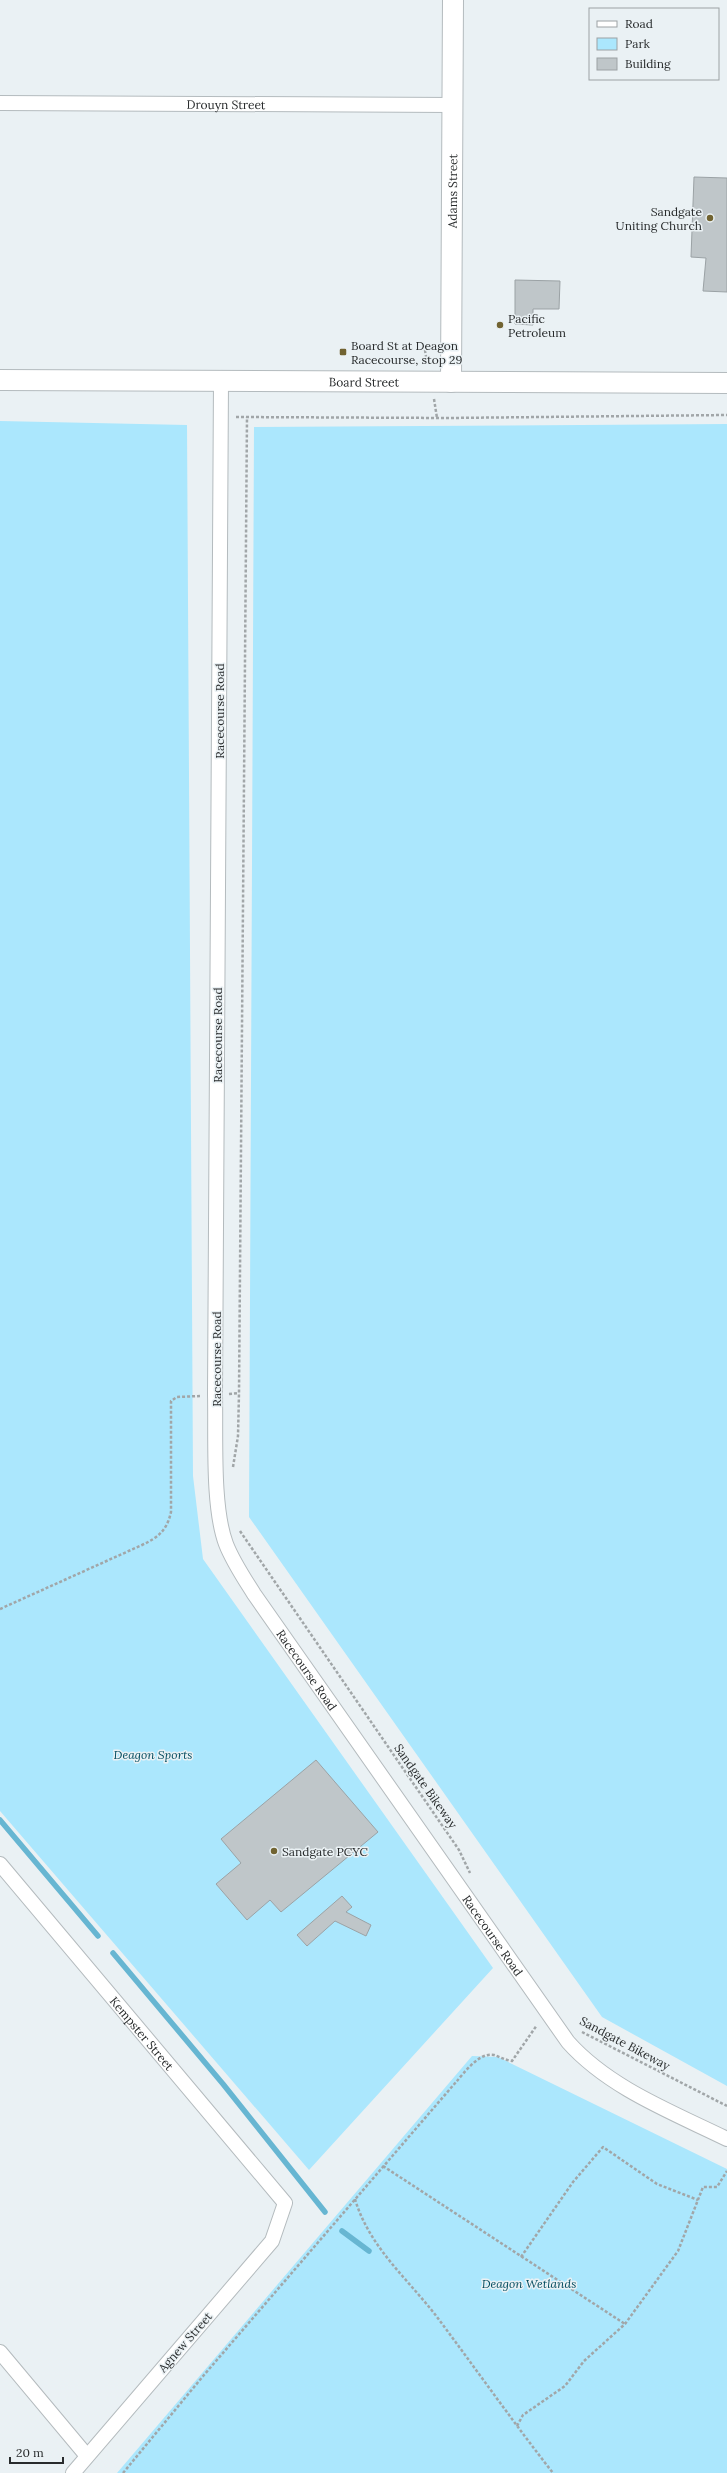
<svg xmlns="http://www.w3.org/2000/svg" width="727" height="2473" viewBox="0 0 727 2473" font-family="Lora,serif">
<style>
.green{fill:#abe7fd}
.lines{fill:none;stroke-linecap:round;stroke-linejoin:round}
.stream{stroke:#67b6d2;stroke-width:5.5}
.building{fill:#bfc6c9;stroke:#9ba2a5}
.street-casing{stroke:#b4bbbe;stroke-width:16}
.secondary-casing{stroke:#b4bbbe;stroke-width:22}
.path{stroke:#a1a6a8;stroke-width:2.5;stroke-dasharray:3 2;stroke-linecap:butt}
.street{stroke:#fff;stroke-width:14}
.secondary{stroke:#fff;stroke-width:20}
.poi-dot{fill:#716331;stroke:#eaf1f4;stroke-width:1.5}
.labels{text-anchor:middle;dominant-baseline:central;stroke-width:3;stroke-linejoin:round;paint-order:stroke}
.street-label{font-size:12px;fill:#282b2c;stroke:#eaf1f4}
.poi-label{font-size:12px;fill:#282b2c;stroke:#eaf1f4;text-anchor:start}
.park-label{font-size:12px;font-style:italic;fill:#044d60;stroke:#eaf1f4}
</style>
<rect width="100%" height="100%" fill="#eaf1f4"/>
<!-- green -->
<path class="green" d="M0,421l187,4 6,1051 10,83 290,409 -184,202 -309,-359z
M727,424v1662l-125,-69 -353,-500 5,-1090z
M472,2056l26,1 229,112v304h-610z"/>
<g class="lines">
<!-- stream -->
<path class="stream" d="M0,1820l98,116
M113,1953l110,131 102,128
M342,2231l27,20"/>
</g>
<!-- building -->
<path class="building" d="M694,177l33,1v114l-24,-1 3,-33 -15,-1z
M515,280l45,1 -1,28h-26v16l-18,-1z
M316,1760l62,72 -97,80 -11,-12 -23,20 -31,-36 25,-21 -20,-24z
M342,1896l10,11 -6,5 25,13 -5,11 -31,-15 -28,25 -10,-11z"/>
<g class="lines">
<!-- street casing -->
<g class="street-casing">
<g id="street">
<path id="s1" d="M0,103l453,2"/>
<path id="s2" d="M221,381l-6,1014c1,41 -3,112 11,149 7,18 18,34 28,50l314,448c41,46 104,70 159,97"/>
<path id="s3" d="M0,1864l285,339 -13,38 -199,232"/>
<path d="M0,2352l87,104"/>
</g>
</g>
<!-- secondary casing -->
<g class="secondary-casing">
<g id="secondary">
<path id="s4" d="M0,380l727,3"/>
<path id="s5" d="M451,382l2,-382"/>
</g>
</g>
<!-- path -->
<path class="path" d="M425,350l2,13
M434,399l3,19
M236,417l212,1 279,-3
M229,1394l10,-1
M233,1467l5,-31 1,-43 8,-976
M240,1531l219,319 11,23
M0,1609l142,-64c17,-8 25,-15 29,-33v-111l6,-4 23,-1
M582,2032l145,74
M383,2166l242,158
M355,2199c14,48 53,80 82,118 39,52 76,105 116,156
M521,2257l52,-75 30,-35 54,37 41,16
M517,2426l6,-11 42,-29 19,-25 41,-37 53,-73 25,-64h14l10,-16
M123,2473l81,-98 252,-293c9,-10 23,-30 38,-27 6,2 11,5 18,6l25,-36"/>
<!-- street -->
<use href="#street" class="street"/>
<!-- secondary -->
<use href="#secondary" class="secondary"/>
</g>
<!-- markers -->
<g class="poi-dot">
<circle cx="710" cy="218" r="4"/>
<circle cx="500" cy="325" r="4"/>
<rect x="339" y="348" width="8" height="8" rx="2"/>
<circle cx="274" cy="1851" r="4"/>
</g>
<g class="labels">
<!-- street labels -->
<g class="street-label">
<text stroke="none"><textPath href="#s1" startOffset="226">Drouyn Street</textPath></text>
<text stroke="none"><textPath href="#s5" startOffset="191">Adams Street</textPath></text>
<text stroke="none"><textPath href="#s4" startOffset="364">Board Street</textPath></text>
<text transform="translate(219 711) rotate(-90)">Racecourse Road</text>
<text transform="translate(217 1035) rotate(-90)">Racecourse Road</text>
<text transform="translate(216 1359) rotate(-90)">Racecourse Road</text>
<text stroke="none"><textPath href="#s2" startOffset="1314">Racecourse Road</textPath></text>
<text transform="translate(426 1786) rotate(55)">Sandgate Bikeway</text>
<text stroke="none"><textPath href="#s2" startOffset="1638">Racecourse Road</textPath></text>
<text stroke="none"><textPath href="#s3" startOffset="221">Kempster Street</textPath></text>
<text transform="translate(625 2043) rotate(28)">Sandgate Bikeway</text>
<text transform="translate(185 2342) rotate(-49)">Agnew Street</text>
</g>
<!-- poi labels -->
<g class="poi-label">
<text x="702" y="211" text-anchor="end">Sandgate<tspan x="702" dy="14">Uniting Church</tspan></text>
<text x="508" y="318">Pacific<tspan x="508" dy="14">Petroleum</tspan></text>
<text x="351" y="345">Board St at Deagon<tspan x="351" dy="14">Racecourse, stop 29</tspan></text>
<text x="282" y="1851">Sandgate PCYC</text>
</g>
<!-- park labels -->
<g class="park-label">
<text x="153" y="1754">Deagon Sports</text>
<text x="529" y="2283">Deagon Wetlands</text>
</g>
</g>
<!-- legend -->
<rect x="589" y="8" width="130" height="72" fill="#eaf1f4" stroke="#9ca2a4"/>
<rect x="597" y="21" width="20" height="6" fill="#ffffff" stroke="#9ca2a4"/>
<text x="625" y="28" font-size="12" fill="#282b2c">Road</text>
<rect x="597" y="38" width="20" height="12" fill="#abe7fd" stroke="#9ca2a4"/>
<text x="625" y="48" font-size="12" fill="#282b2c">Park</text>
<rect x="597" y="58" width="20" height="12" fill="#bfc6c9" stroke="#9ca2a4"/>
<text x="625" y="68" font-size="12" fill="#282b2c">Building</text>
<!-- scale -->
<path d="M10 2457v6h53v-6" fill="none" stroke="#282b2c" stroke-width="2"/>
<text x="16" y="2457" font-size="12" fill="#282b2c" stroke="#eaf1f4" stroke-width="3" paint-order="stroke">20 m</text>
</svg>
